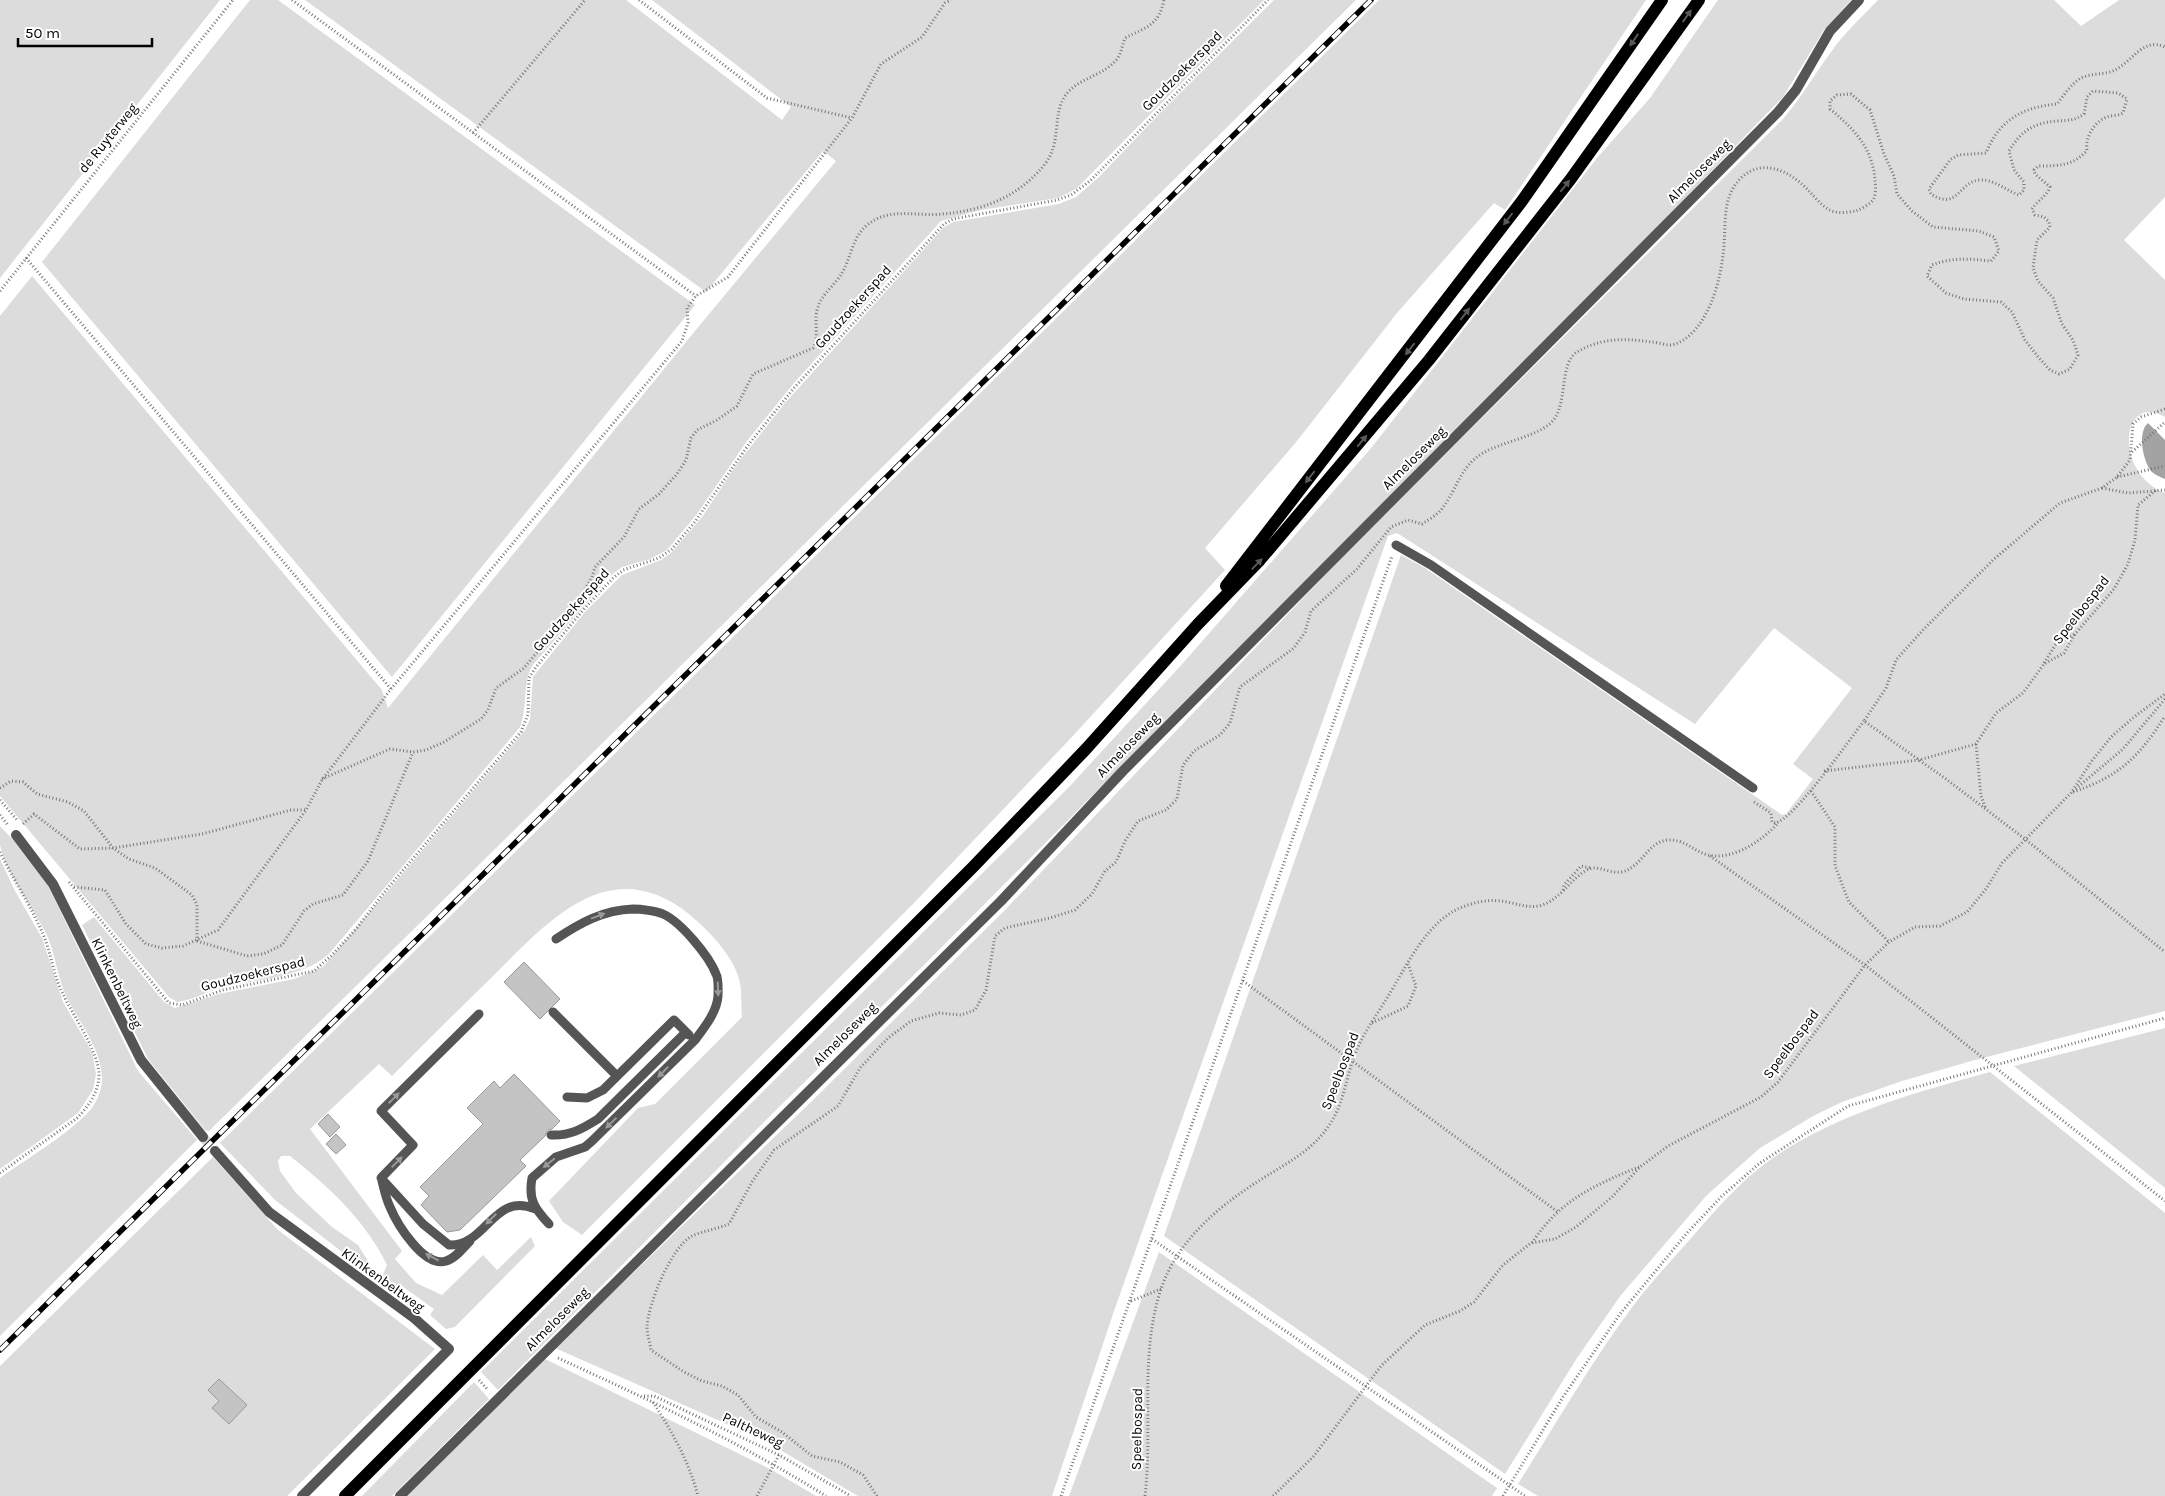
<svg xmlns="http://www.w3.org/2000/svg" width="2165" height="1496" viewBox="0 0 2165 1496" font-family="Karla,sans-serif">
<style>
.green{fill:#dcdcdc}
.water{fill:#a3a3a3}
.building{fill:#c4c4c4;stroke:#999}
.lines{fill:none;stroke-linecap:round;stroke-linejoin:round}
.street-tunnel{stroke:#d9d9d9;stroke-width:10;stroke-dasharray:10 5;stroke-linecap:butt}
.path{stroke:#777;stroke-width:3;stroke-dasharray:1 2.5;stroke-linecap:butt}
.lane{stroke:#555;stroke-width:9}
.street{stroke:#555;stroke-width:10}
.primary{stroke:#000;stroke-width:12}
.rail-casing{stroke:#000;stroke-width:5.5}
.rail{stroke:#fff;stroke-width:4;stroke-dasharray:11;stroke-linecap:butt}
.oneway{fill:#595959}
.oneway2{fill:#999}
.labels{text-anchor:middle;dominant-baseline:central;stroke-width:4;stroke-linejoin:round;paint-order:stroke}
.street-label{font-size:14px;fill:#000;stroke:#fff}
</style>
<rect width="100%" height="100%" fill="#fff"/>
<!-- green -->
<path class="green" d="M0,0h220l-220,278z
M250,0h28l417,305 -303,372 -350,-415z
M305,0h321l156,120 9,-13 -139,-107h612l-188,189 -18,9 -77,12 -40,11 -147,162 -47,58 -50,73 -30,36 -17,9 -28,8 -12,9 -78,90c-10,20 -4,41 -12,61l-192,228c-31,25 -73,23 -110,34 -14,4 -28,12 -41,13l-8,-5 -169,-201v-480l32,-40 350,414 6,18 302,-371 146,-176 -13,-10 -117,141z
M1274,0h82l-1147,1131 -4,-1 -57,-71 -66,-134 12,-8 70,85 11,6 44,-14 75,-15 29,-12 202,-237 5,-11 3,-42 52,-65 37,-37 39,-15 11,-8 30,-35 35,-53 48,-61 158,-175 10,-6 106,-18 17,-7 23,-20 61,-64z
M1379,0h267l-141,210 -11,-7 -97,110 -100,128 -92,107 20,22 -155,169 -158,166 -330,330 -19,-13 -14,-21 89,-93 17,-4 87,-87c-1,-11 0,-23 -2,-34 -5,-26 -32,-53 -51,-69 -82,-65 -144,11 -200,66 -33,32 -65,64 -97,96l-13,-12 -69,65 92,122 -7,8 21,24 26,12 41,-40 14,15 34,-33 4,9 -80,81 -9,2 -16,-14 4,-6 -32,-23 -5,6 -16,-12 6,-15c-21,-44 -59,-79 -97,-109h-9l-3,5 2,10 16,22 36,34 26,18 10,16 -4,8 -89,-69 -55,-57z
M1718,0h133l-27,30 -41,67 -115,119 -745,750 -146,143 -279,281 -17,-18 588,-585 115,-125 188,-215 225,-289 53,-60z
M1878,0h176l27,26 38,-26h46v197l-41,43 41,40v137c-43,-26 -53,55 0,76v518l-190,49 -73,21 -60,21 -29,14 -53,32 -53,47 -86,100 -44,63 -72,116 -341,-238 237,-681 24,13 357,247 4,-1 27,-35 -20,-15 59,-76 -78,-60 -79,96 -298,-191 -9,3 -275,778 -61,182h-194l-93,-55 -210,-93 256,-246 193,-191 344,-360 435,-432c18,-21 31,-44 48,-67 13,-19 31,-35 47,-52z
M0,826l14,15 34,45 90,185 59,69 -197,196v-158c25,-18 73,-47 91,-69 29,-37 -7,-78 -24,-111 -9,-19 -11,-39 -18,-58 -13,-30 -42,-63 -49,-95 0,-5 0,-13 0,-19z
M0,859l15,32 27,47 21,64 29,50 4,22 -3,16 -15,23 -78,56z
M2165,1028v160l-151,-122z
M1990,1072l175,141v283h-627l-20,-12c38,-60 73,-122 115,-178 18,-24 39,-46 59,-69 24,-27 48,-56 78,-77 65,-46 144,-67 220,-88z
M213,1157l65,73 157,119 -148,147h-287v-130z
M1159,1252l338,236 -5,8h-423z
M545,1359l227,111 44,26h-409z
M474,1382l15,17 -97,97h-30z"/>
<!-- water -->
<path class="water" d="M2148,423l17,17v39c-5,-2 -10,-4 -14,-8 -8,-10 -14,-39 -3,-48z"/>
<!-- building -->
<path class="building" d="M524,962l36,37 -20,20 -36,-37z
M514,1074l46,47 -8,8 -4,1 -3,6 -25,24 6,6 -66,64 -13,2 -26,-27 8,-9 -9,-9 63,-63 -16,-16 27,-27 6,7z
M328,1114l12,13 -10,10 -12,-13z
M336,1134l10,11 -10,9 -10,-10z
M219,1379l28,26 -18,19 -17,-16 7,-7 -11,-11z"/>
<g class="lines">
<!-- street-tunnel -->
<path class="street-tunnel" d="M203,1137l12,14"/>
<!-- path -->
<path class="path" d="M292,0l404,296
M639,0l128,98 85,20
M473,133l112,-133
M26,258l365,431
M0,291l233,-291
M2165,409l-24,8 -8,7 -3,36 -13,17 -15,11 -42,15 -67,57 -70,70 -27,30 -10,28 -22,33 82,58 79,60 140,113
M2132,452l33,-30
M2117,477l48,-11
M2102,488l26,5 37,-3
M2044,663l12,-19 19,-10
M1976,744l5,52 5,13
M1824,771l95,-11 57,-16 20,-31 27,-20 21,-29 20,-11 11,-19 39,-45 14,-25 7,-24 3,-35 18,-15
M322,779l68,-30 23,3 13,-2 18,-8 37,-23 7,-9 8,-22 28,-20 51,-62 17,-29 3,-10 29,-30 15,-28 20,-15 18,-20 9,-14 5,-22 6,-8 20,-10 20,-14 16,-32 60,-26c7,-12 0,-28 5,-41 3,-12 18,-23 24,-34 9,-15 10,-35 24,-47 23,-20 50,-9 76,-12 41,-3 78,-18 103,-50 17,-22 7,-49 20,-68 12,-18 39,-20 52,-37 5,-7 5,-14 8,-21 22,-11 34,-13 39,-38
M0,788l11,-7 12,1 14,12 31,8 16,9 29,37 16,11 26,9 37,27 5,10v36
M1811,791l24,36v39l14,36 40,40
M2073,791l50,-42 42,-50
M2073,792c47,-16 66,-35 92,-76
M0,800l18,21
M1754,802l17,11 1,9 3,1c18,-2 75,-84 89,-102
M0,815l8,10
M23,824l11,-10 46,35 33,-1 89,-14 89,-24h14
M0,852c13,27 31,54 43,82 8,19 10,39 19,58 10,22 37,60 37,83 0,17 -11,32 -22,43l-77,55
M1710,856l155,109 300,236
M69,882l100,121 13,2 41,-15 91,-19 18,-16 24,-26 31,-40 134,-157 7,-18 1,-36 7,-11 48,-58 28,-30 11,-9 36,-12 13,-9 22,-26 55,-79 45,-56 150,-164 9,-5 104,-19 14,-5 19,-14 178,-181
M74,887l31,3 21,34 20,20 16,4 21,-2 35,-16 88,-120 16,-30 69,-91 291,-348 6,-18 -1,-15 9,-12 32,-19 124,-159 29,-54 41,-27 23,-34 6,-3
M1563,890l1,-5 17,-19 10,2
M197,941l50,15 16,-2 19,-9 22,-34 9,-7 30,-9 25,-34 45,-109
M1243,981l315,231
M1372,1023l36,-17 8,-20 -8,-22
M1152,1239l373,257
M1532,1243c27,-42 62,-58 107,-76
M1131,1301l30,-12
M558,1358c92,42 183,85 268,138
M479,1380l9,10
M644,1396h10l125,59 72,41
M653,1402c19,30 36,59 45,94
M757,1496l22,-41
M877,1496l-14,-21 -23,-13 -28,-6 -30,-24 -26,-15 -18,-22 -16,-9 -20,-5 -18,-9 -33,-22c-1,-7 -4,-15 -4,-23 1,-23 24,-80 45,-91 11,-5 25,-7 37,-12l23,-42 22,-32 64,-44 22,-38 28,-30 23,-17 28,-8 22,2 14,-5 11,-20 9,-54 10,-8 45,-10 25,-8 17,-16 13,-23 11,-9 9,-21 13,-20 28,-11 11,-11 6,-34 11,-14 26,-16 10,-12 10,-36 54,-39 11,-16 6,-21 46,-42 34,-42 17,-7 14,4c6,-4 15,-9 19,-14 16,-20 19,-44 42,-57 20,-12 60,-17 72,-35 12,-18 5,-56 22,-66 23,-14 48,-14 74,-10 6,0 13,3 19,3 12,-1 23,-12 29,-20 16,-23 23,-53 25,-80 2,-24 -2,-49 18,-68 21,-19 48,-6 66,13 7,7 14,17 24,21 7,3 16,1 24,0 5,-2 13,-6 17,-11 3,-5 3,-13 2,-19 -2,-33 -21,-52 -45,-72v-8l7,-6 14,-1 19,16 14,44 10,22 3,18 15,17 21,16 46,4 15,6 5,14 -8,10c-20,-2 -39,-4 -59,4l-5,11 19,17 18,6 37,3 11,10 13,28 14,18 11,12 9,4 11,-5 8,-14 -5,-15 -11,-16 -9,-26 -15,-17 -5,-13 4,-28 13,-13 -1,-5 -5,-5 -9,-2 -3,-6c5,-8 15,-13 18,-22l-15,-13 -1,-4 4,-4c20,0 36,0 49,-16 -2,-13 7,-28 20,-33 5,-2 11,-1 16,-4l4,-14 -9,-6 -25,-2 -6,6 -3,17c-10,7 -15,6 -27,7 -24,2 -36,10 -48,30l5,19 10,12v8l-5,5c-12,-4 -24,-15 -37,-15 -23,-1 -23,32 -51,14l-2,-5 21,-29 8,-5 28,-2c13,-33 37,-46 71,-49 7,-9 14,-20 24,-26 10,-5 24,-3 34,-8 18,-9 28,-33 50,-23
M1061,1496l331,-940
M1145,1496c8,-69 -6,-140 16,-207 17,-50 60,-85 104,-112 24,-15 49,-28 65,-53 14,-21 16,-47 25,-70 8,-20 21,-38 32,-56 20,-32 40,-79 78,-92 13,-5 29,-7 42,-4 11,2 21,6 32,4 20,-5 29,-24 46,-35 13,-8 22,3 36,1 20,-3 27,-31 47,-32 17,-1 25,11 40,15 25,6 55,-15 70,-32
M1273,1496l40,-39 68,-91 44,-41 35,-14 14,-9 29,-37 28,-22 24,-4 21,-12 36,-30 28,-30 28,-21 93,-49 17,-15 87,-117 24,-23 26,-15 25,-1 27,-14 19,-23 16,-26 69,-70 20,-31 20,-25 23,-20 31,-23
M1503,1496l60,-99 57,-83 67,-81 35,-37 38,-33 88,-57 317,-88"/>
<!-- lane -->
<path class="lane" d="M1396,545l35,20 322,223
M553,1012l64,64
M567,1097l20,1 16,-8 71,-70 15,15
M551,1135c19,1 31,-6 47,-16l88,-87
M381,1178l32,-33 -32,-34 98,-97
M381,1178l42,46 26,21c37,2 45,-54 86,-36
M382,1181c2,8 4,18 8,26 7,17 34,61 56,54 9,-2 17,-13 24,-20
M549,1224c-14,-15 -21,-24 -17,-46l24,-21 29,-10 7,-6 103,-101c9,-12 22,-28 23,-44 0,-6 1,-17 -2,-22 -7,-18 -35,-52 -53,-60 -7,-3 -22,-5 -30,-5 -30,1 -53,14 -77,30"/>
<!-- street -->
<path class="street" d="M16,835l37,49 88,176 62,77
M215,1151l54,61 145,106 35,31 -147,147
M400,1496l601,-595 121,-129 656,-660 18,-22 34,-59 29,-31"/>
<!-- primary -->
<path class="primary" d="M1226,586l296,-385 140,-201
M345,1496l628,-629 113,-118 112,-125 62,-64 169,-200 141,-180 129,-180"/>
<!-- rail casing -->
<g class="rail-casing">
<path id="rail" d="M0,1350l1371,-1350"/>
</g>
<!-- rail -->
<use href="#rail" class="rail"/>
</g>
<!-- one-way arrows -->
<defs><path id="oneway-solid" d="M-6-.8H1V-3.2L6.5 0L1 3.2V.8H-6Z" transform="scale(1.25)"/></defs>
<g class="oneway">
<use href="#oneway-solid" transform="translate(1687 16) rotate(-55)"/>
<use href="#oneway-solid" transform="translate(1634 40) rotate(124)"/>
<use href="#oneway-solid" transform="translate(1565 186) rotate(-52)"/>
<use href="#oneway-solid" transform="translate(1508 219) rotate(127)"/>
<use href="#oneway-solid" transform="translate(1465 314) rotate(-52)"/>
<use href="#oneway-solid" transform="translate(1410 349) rotate(128)"/>
<use href="#oneway-solid" transform="translate(1362 441) rotate(-50)"/>
<use href="#oneway-solid" transform="translate(1310 477) rotate(128)"/>
<use href="#oneway-solid" transform="translate(1257 564) rotate(-46)"/>
</g>
<g class="oneway2">
<use href="#oneway-solid" transform="translate(598 916) rotate(-21)"/>
<use href="#oneway-solid" transform="translate(718 989) rotate(88)"/>
<use href="#oneway-solid" transform="translate(663 1072) rotate(135)"/>
<use href="#oneway-solid" transform="translate(394 1098) rotate(-45)"/>
<use href="#oneway-solid" transform="translate(611 1123) rotate(136)"/>
<use href="#oneway-solid" transform="translate(397 1162) rotate(-45)"/>
<use href="#oneway-solid" transform="translate(549 1163) rotate(141)"/>
<use href="#oneway-solid" transform="translate(491 1219) rotate(135)"/>
<use href="#oneway-solid" transform="translate(432 1257) rotate(-152)"/>
</g>
<g class="labels">
<!-- street labels -->
<g class="street-label">
<text transform="translate(1182 71) rotate(-45)">Goudzoekerspad</text>
<text transform="translate(108 138) rotate(-51)">de Ruyterweg</text>
<text transform="translate(1699 171) rotate(-45)">Almeloseweg</text>
<text transform="translate(853 307) rotate(-48)">Goudzoekerspad</text>
<text transform="translate(1414 458) rotate(-45)">Almeloseweg</text>
<text transform="translate(571 610) rotate(-48)">Goudzoekerspad</text>
<text transform="translate(2081 610) rotate(-52)">Speelbospad</text>
<text transform="translate(1128 745) rotate(-46)">Almeloseweg</text>
<text transform="translate(253 974) rotate(-14)">Goudzoekerspad</text>
<text transform="translate(117 983) rotate(64)">Klinkenbeltweg</text>
<text transform="translate(845 1034) rotate(-45)">Almeloseweg</text>
<text transform="translate(1791 1044) rotate(-53)">Speelbospad</text>
<text transform="translate(1340 1071) rotate(-69)">Speelbospad</text>
<text transform="translate(383 1280) rotate(36)">Klinkenbeltweg</text>
<text transform="translate(557 1319) rotate(-45)">Almeloseweg</text>
<text transform="translate(1137 1429) rotate(-89)">Speelbospad</text>
<text transform="translate(753 1430) rotate(25)">Paltheweg</text>
</g>
</g>
<!-- scale -->
<path d="M18 38v8h134v-8" fill="none" stroke="#000000" stroke-width="2.5"/>
<text x="25" y="38" font-size="15" fill="#000000" stroke="#ffffff" stroke-width="4" paint-order="stroke">50 m</text>
</svg>
